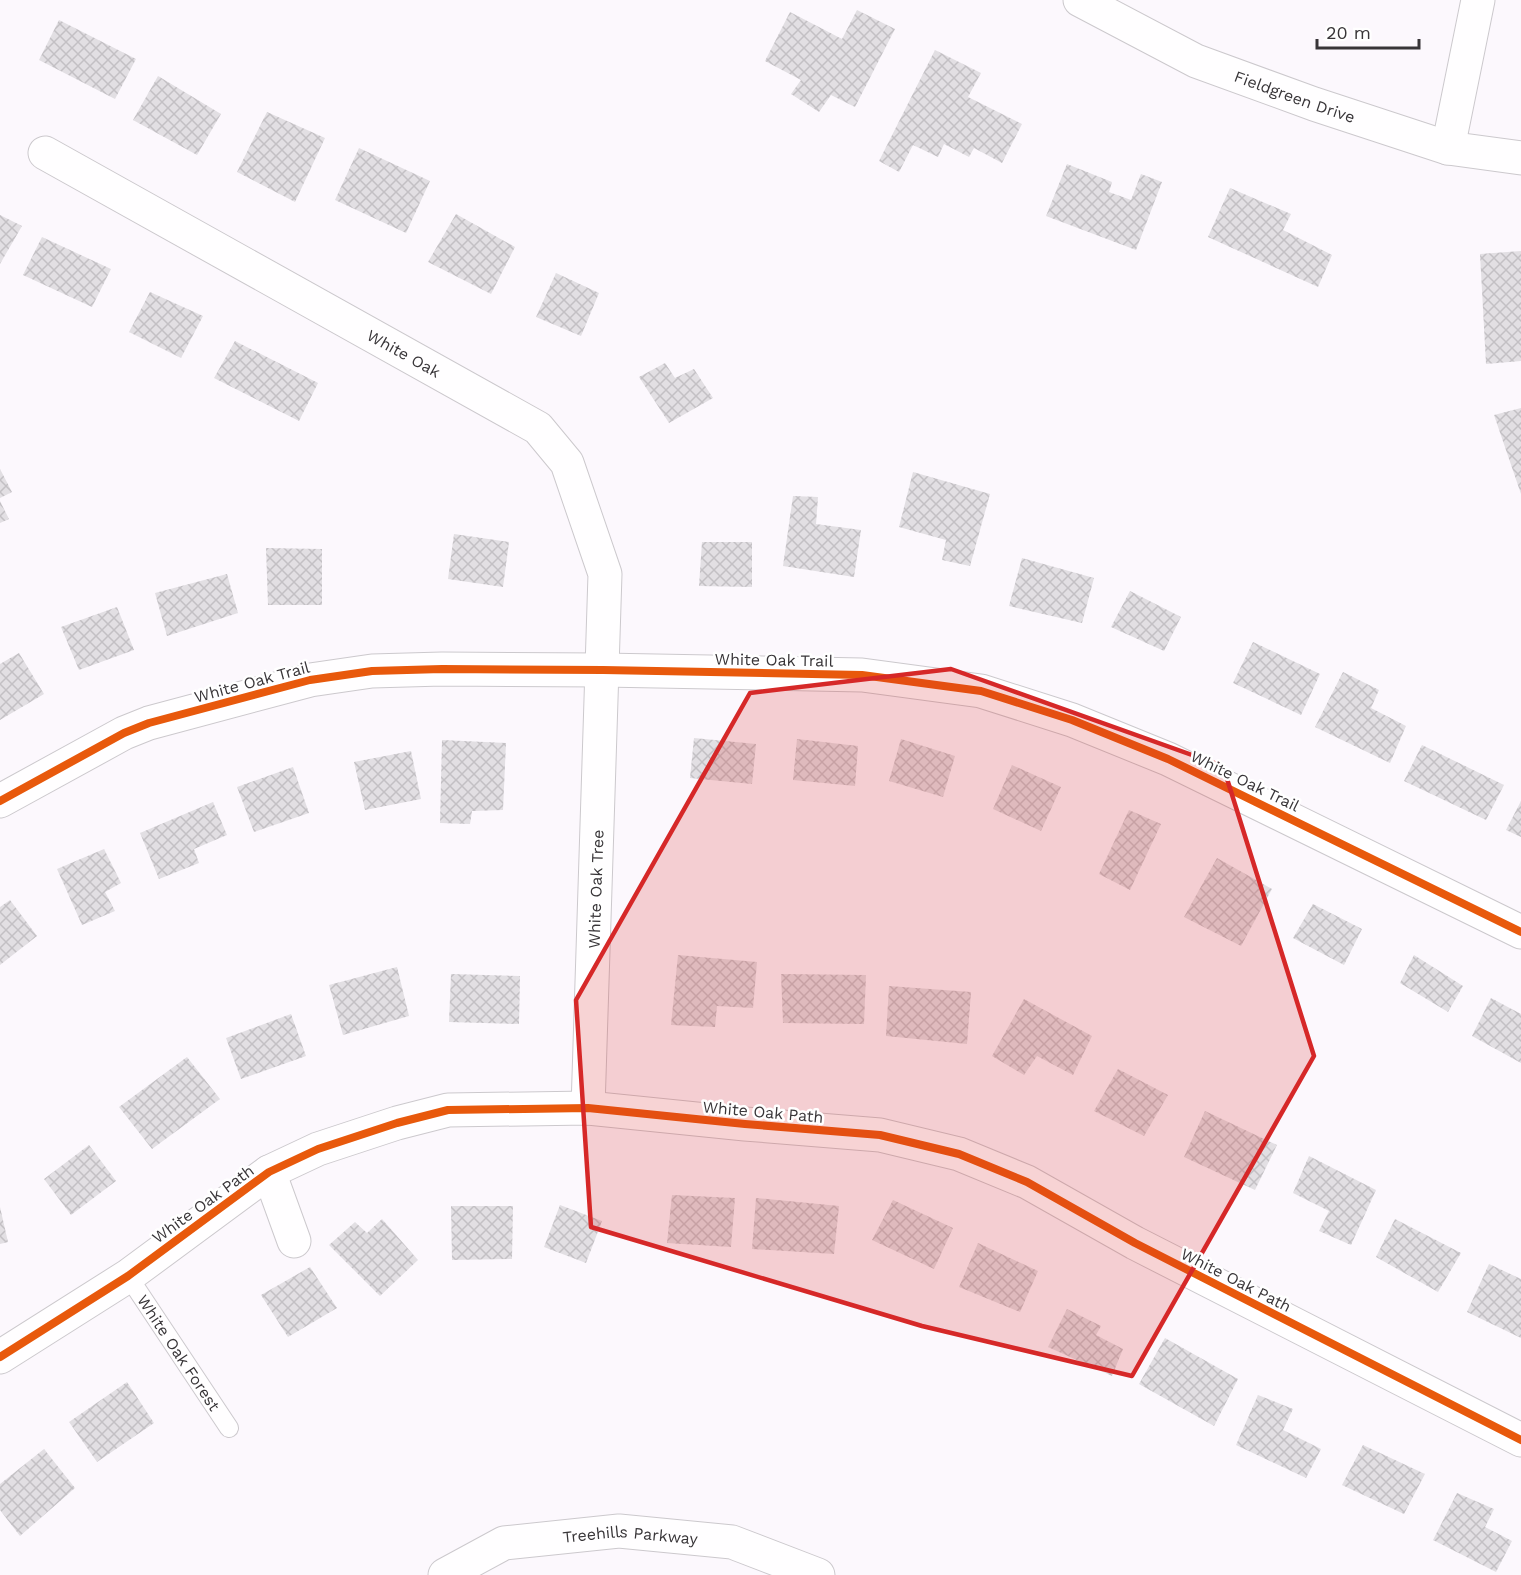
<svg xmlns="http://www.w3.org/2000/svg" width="1521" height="1575" viewBox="0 0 1521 1575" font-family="'Work Sans',sans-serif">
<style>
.building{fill:url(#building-cross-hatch)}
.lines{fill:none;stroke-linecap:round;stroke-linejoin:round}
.lane-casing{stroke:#ccc9cd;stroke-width:20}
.street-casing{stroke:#ccc9cd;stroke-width:35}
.lane{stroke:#fffeff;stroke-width:18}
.street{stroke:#fffeff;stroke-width:33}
.cycleway-casing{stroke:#fff;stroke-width:11}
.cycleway{stroke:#e8590c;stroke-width:8}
.marked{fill:#d62828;fill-opacity:0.2;stroke:#d62828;stroke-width:4.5;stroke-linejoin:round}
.labels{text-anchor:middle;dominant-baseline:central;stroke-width:5;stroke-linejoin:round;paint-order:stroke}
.street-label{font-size:16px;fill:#383538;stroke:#fff}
</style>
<defs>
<pattern id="building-cross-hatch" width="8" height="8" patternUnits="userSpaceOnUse" patternTransform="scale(1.5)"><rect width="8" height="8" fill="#e2dfe3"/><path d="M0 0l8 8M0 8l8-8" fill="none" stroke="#c3c0c4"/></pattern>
</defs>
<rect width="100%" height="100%" fill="#fcf8fd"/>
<!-- building -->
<path class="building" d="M857,10l38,19 -40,78 -24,-12 -12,17 -28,-18 10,-14 -36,-19 25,-49 52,27z
M59,20l77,39 -21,40 -76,-39z
M935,50l46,23 -13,24 54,27 -20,39 -28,-15 -5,9 -25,-13 -6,13 -25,-12 -14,27 -20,-11z
M158,76l63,38 -24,41 -64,-35z
M267,112l58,26 -30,64 -58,-30z
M359,148l71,33 -24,52 -71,-33z
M1067,164l45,18 -3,10 22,8 10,-26 21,8 -26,68 -90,-34z
M1230,188l61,26 -8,16 49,25 -14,32 -110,-50z
M456,214l59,33 -24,47 -63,-32z
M0,215l22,11 -22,38z
M42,237l69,32 -19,38 -69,-32z
M1521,251v110l-35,3 -6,-110z
M556,273l43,20 -18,43 -45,-19z
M150,292l53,24 -22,42 -52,-26z
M235,341l83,42 -19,38 -85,-43z
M665,363l10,15 19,-9 19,29 -44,25 -30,-46z
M1521,408v86l-27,-79z
M0,469l12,23 -12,6z
M913,472l77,22 -20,72 -28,-6 4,-20 -47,-13z
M793,496l25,1 -2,27 45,6 -7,47 -71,-11z
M0,501l9,18 -9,4z
M454,534l55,8 -6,45 -55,-8z
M702,542h50v45l-53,-1z
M266,548l56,1v56h-54z
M1022,558l72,20 -12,45 -73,-17z
M227,574l11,39 -71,23 -12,-43z
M1130,591l51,26 -17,34 -53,-24z
M117,607l17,43 -55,20 -18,-43z
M1253,642l67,32 -19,41 -68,-32z
M19,653l25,41 -44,26v-56z
M1343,672l36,18 -8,18 35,18 -16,37 -75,-36z
M694,738l62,6 -4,40 -62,-6z
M797,739l61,7 -3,40 -62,-6z
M901,739l54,17 -12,41 -54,-16z
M442,740l64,3 -3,67 -31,1 -2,13 -30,-1z
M1422,745l82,40 -18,35 -82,-39z
M411,751l10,48 -56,11 -11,-48z
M1012,765l49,22 -20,44 -48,-22z
M293,767l16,46 -55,19 -17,-45z
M1521,801v36l-15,-7z
M213,802l14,33 -33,14 5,14 -40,16 -19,-46z
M1129,810l32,14 -31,66 -31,-16z
M104,849l17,34 -16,9 10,19 -33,14 -25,-56z
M1217,858l55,31 -31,57 -57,-29z
M10,900l27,36 -37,29v-58z
M1313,904l49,25 -18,36 -51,-27z
M678,955l79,7 -4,46 -36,-2 -2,21 -44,-2z
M1414,955l49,31 -15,26 -48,-29z
M397,967l12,49 -66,19 -14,-50z
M451,974l69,2 -1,48 -70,-2z
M781,974l85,1 -2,49 -81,-1z
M889,986l82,6 -4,52 -81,-8z
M1491,998l30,16v49l-49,-27z
M1024,999l68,37 -19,39 -36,-19 -13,19 -32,-19z
M291,1014l15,42 -65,23 -15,-41z
M187,1057l33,42 -68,50 -33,-42z
M1118,1069l50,26 -24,41 -50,-25z
M1205,1111l72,34 -22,45 -71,-33z
M89,1145l27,36 -45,34 -27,-36z
M1309,1156l67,34 -25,55 -32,-14 10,-20 -36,-18z
M672,1195l63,3 -4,49 -64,-4z
M756,1198l83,8 -5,48 -82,-5z
M893,1200l60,28 -19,41 -62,-29z
M560,1205l42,16 -16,42 -42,-16z
M451,1206h62l-1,53 -60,1z
M0,1207l8,35 -8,2z
M382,1219l36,41 -38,36 -51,-51 26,-23 12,11z
M1395,1219l66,34 -23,39 -62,-35z
M978,1243l60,28 -18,41 -61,-25z
M1489,1264l32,15v59l-54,-26z
M310,1267l27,41 -49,29 -27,-42z
M1067,1309l34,17 -5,9 27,14 -11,27 -64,-29z
M1165,1338l73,41 -24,47 -75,-42z
M127,1382l27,41 -57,39 -28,-40z
M1258,1395l35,14 -10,21 38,19 -15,29 -70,-33z
M1363,1445l62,29 -21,40 -62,-29z
M44,1449l31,39 -55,48 -20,-26v-26z
M1457,1493l37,16 -9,18 27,14 -16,31 -63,-32z"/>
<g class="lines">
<!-- lane casing -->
<g class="lane-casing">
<g id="lane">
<path id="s1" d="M128,1276l101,152"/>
</g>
</g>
<!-- street casing -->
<g class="street-casing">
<g id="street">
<path id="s2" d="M1080,0l116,61 118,43 134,44 73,10"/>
<path d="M1448,148l30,-148"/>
<path id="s3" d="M45,153l493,275 29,35 38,111 -17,534"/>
<path d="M0,801l124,-68 25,-10 161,-43 62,-9 70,-2 161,1 259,5 119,16 91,29 96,39 353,173"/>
<path d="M269,1172l25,69"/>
<path d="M0,1357l128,-81 141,-104 49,-23 79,-26 51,-13 140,-2 157,16 135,11 79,19 68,28 108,61 386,197"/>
<path id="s4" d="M445,1575l59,-32 115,-12 113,11 86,33"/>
</g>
</g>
<!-- lane -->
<use href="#lane" class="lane"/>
<!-- street -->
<use href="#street" class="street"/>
<!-- cycleway casing -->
<g class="cycleway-casing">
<path id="cycleway" d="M0,801l124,-68 25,-10 161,-43 62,-9 70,-2 161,1 259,5 119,16 91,29 96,39 353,173
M0,1357l128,-81 141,-104 49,-23 79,-26 51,-13 140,-2 157,16 135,11 79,19 68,28 108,61 386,197"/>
</g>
<!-- cycleway -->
<use href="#cycleway" class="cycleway"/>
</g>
<!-- marked area -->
<path class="marked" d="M951,669l272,97 91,290 -182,320 -210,-50 -331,-99 -15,-227 174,-307z"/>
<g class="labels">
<!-- street labels -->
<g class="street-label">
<text stroke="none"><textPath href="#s2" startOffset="236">Fieldgreen Drive</textPath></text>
<text stroke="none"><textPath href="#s3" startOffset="411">White Oak</textPath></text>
<text transform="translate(774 660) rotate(1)">White Oak Trail</text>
<text transform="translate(252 682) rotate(-15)">White Oak Trail</text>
<text transform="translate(1245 781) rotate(26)">White Oak Trail</text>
<text transform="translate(596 889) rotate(-88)">White Oak Tree</text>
<text transform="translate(763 1112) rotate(5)">White Oak Path</text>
<text transform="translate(203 1204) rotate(-36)">White Oak Path</text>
<text transform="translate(1236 1280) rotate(27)">White Oak Path</text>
<text stroke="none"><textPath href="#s1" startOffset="92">White Oak Forest</textPath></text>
<text stroke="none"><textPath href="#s4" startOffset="194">Treehills Parkway</textPath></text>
</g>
</g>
<!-- scale -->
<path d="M1317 39v9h102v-9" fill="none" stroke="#383538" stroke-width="3"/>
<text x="1326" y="39" font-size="18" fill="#383538" stroke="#ffffff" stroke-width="4.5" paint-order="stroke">20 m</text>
</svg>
